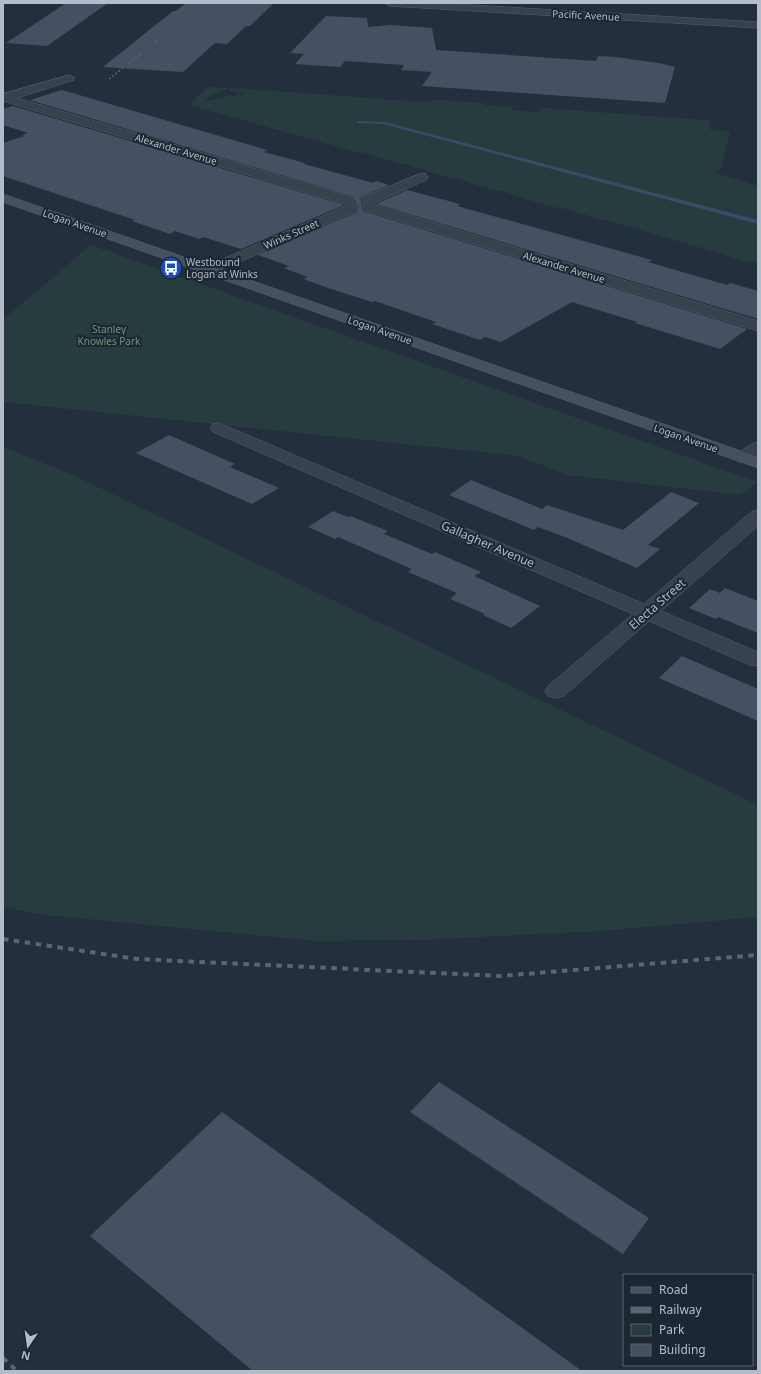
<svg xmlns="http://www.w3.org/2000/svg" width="761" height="1374" viewBox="0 0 761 1374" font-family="'Noto Sans',sans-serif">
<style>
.green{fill:#263c3f}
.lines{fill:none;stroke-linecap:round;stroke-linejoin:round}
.stream{fill:#394c67;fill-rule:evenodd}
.building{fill:#455162}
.minor-casing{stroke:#565f6c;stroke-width:1}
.secondary-casing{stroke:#565f6c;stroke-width:1}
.minor{fill:#38414e;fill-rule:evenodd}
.secondary{fill:#465061;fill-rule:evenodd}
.rail-far1{stroke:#5a6575;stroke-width:1.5;stroke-dasharray:2 2;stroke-linecap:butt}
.rail{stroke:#5a6575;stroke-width:4;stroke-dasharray:5.5 5.5;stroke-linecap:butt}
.labels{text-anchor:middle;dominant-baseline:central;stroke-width:4;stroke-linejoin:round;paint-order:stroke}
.far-street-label{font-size:10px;fill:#b4bcc9;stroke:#1d2633}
.far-poi-label{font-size:10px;fill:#b4bcc9;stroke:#1d2633;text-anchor:start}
.far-park-label{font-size:10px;fill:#6b9a76;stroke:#1d2633}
.street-label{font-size:12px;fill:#b4bcc9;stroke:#1d2633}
</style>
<rect width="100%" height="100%" fill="#242f3e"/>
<!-- green -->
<path class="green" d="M208,87l20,1c-9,8 -16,4 -23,12l6,1c5,-5 13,-1 18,-6l6,1 2,-2 6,1 2,-2 -16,-2 3,-3 192,14 14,-2 46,3v2l28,2 -1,3 29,2 2,-4 165,12 3,3 -1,6 21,3 -9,36 -8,4 45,14v77l-10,-1 -144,-43 -2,1 -39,-12 -2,1 -50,-14 1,-1 -44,-11 2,-1 -14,-4 -3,1 -49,-15 -2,1 -40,-13 -2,1 -171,-48z
M91,245l666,237 -17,13 -173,-20 -48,-19 -516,-54v-82z
M3,447l68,27 687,331v112l-157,14 -182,9 -101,1 -274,-26 -41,-8z"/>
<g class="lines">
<!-- stream -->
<path class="stream" d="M359,121l26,1 373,98v4l-375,-100 -26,-1v-1z"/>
</g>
<!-- building -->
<path class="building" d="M66,3h42l-61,43 -41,-3z
M186,3h88l-24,23h-4l-19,18 -12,-1 -32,29 -80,-5 70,-56h3z
M326,16l41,2 1,9 23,-2 41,3 4,22 160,11 2,-5 17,1 44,6 16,4 -10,36 -243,-17 10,-14 -31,-2 3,-5 -59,-4 -5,6 -45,-3 9,-10 -14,-1z
M62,90l205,60 -3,2 41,11 -1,1 69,19 3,-2 13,4 -28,12 -1,4 2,3 -1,4 2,3 384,118 -27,20 -85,-26 2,-1 -65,-20 -71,40 -16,-5 -5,3 -48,-16 4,-2 -61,-21 -3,1 -44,-14 -25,-9 5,-2 -24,-9 5,-2 -31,-11 99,-43 2,-5 -4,-4 1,-2 -2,-4 -324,-97z
M13,106l331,99 -103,44 -38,-12 -4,2 -24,-8 -5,3 -38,-13 3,-1 -132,-44v-33l22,-7 -3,-1 6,-2 -25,-8v-16z
M407,190l53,14 -3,2 195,54 -4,2 79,23 3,-2 28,8v28l-382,-115z
M169,435l66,29 -5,3 49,21 -27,16 -116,-51z
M471,480l71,29 5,-4 76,25 48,-38 28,11 -51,42 12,4 -23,19 -72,-31 -27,-10 -4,3 -85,-35z
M333,511l15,6 2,-1 38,15 -4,3 48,20 3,-2 46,20 -7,4 66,30 -29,22 -28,-13 2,-1 -35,-15 7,-6 -49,-21 4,-3 -74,-32 -3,2 -27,-12z
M725,588l33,13v32l-40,-16 -2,2 -27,-11 21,-19 10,4z
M682,656l76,33v32l-99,-43z
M439,1082l210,136 -26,36 -213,-142z
M222,1112l360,259h-329l-163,-135z"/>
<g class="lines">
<!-- minor casing -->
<g class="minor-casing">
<path id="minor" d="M385,3h52l321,19v6l-368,-22z
M70,75l5,3 -1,2 -57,18 337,100 1,3 -3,3 4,1 2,3 -2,3 -142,62 -5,1 -5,-1 -2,-3 2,-3 144,-62 -345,-104v-7z
M422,173l4,1 2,3 -2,3 -54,24 386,117v10l-394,-121 -2,-3 2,-3 -3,-3 1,-3z
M219,423l425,181 107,-92 7,-2v16l-97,85 97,41v14l-8,-1 -101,-44 -85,75 -8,2 -8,-2 -3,-5 3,-5 85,-72 -420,-182 -3,-4 3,-4z
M758,442v14c-7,5 -11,8 -20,6l-3,-4c5,-7 14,-14 23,-16z"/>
</g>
<!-- secondary casing -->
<g class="secondary-casing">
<path id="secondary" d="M3,194l755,263v11l-755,-266z"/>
</g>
<!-- minor -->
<use href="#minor" class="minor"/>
<!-- secondary -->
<use href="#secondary" class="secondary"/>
<!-- rail-far1 -->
<path class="rail-far1" d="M156,41l3,-2
M129,63l12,-9
M109,79l14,-11"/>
<!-- rail -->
<path class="rail" d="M3,939l134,20 363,17 258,-21
M3,1358l14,13"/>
</g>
<!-- icons -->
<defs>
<g id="bus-disc" transform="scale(1.15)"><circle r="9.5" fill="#1a4fb4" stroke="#1d2633"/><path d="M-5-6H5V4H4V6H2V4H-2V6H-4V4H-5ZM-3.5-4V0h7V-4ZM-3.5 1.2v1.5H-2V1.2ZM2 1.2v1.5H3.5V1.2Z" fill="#fff"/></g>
</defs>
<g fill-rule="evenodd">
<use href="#bus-disc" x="171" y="268"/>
</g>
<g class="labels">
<!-- far-street labels -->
<g class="far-street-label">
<text transform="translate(586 15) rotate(3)">Pacific Avenue</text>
<text transform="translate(176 149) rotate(17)">Alexander Avenue</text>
<text transform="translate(75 223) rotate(19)">Logan Avenue</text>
<text transform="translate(291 234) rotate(-24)">Winks Street</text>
<text transform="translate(564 267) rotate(17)">Alexander Avenue</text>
<text transform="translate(380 330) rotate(19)">Logan Avenue</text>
<text transform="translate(686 438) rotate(19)">Logan Avenue</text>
</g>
<!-- far-poi labels -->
<g class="far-poi-label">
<text x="186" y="262">Westbound<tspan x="186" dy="12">Logan at Winks</tspan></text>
</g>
<!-- far-park labels -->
<g class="far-park-label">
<text x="109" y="329">Stanley<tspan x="109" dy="12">Knowles Park</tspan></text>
</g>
<!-- street labels -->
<g class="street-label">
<text transform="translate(488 544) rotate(23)">Gallagher Avenue</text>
<text transform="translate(657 604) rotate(-41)">Electa Street</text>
</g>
</g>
<!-- border -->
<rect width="761" height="1374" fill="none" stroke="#b4bcc9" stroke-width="8"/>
<!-- legend -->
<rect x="623" y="1274" width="130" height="92" fill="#1d2633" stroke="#59626f"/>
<rect x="631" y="1287" width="20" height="6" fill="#465061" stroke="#59626f"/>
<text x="659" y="1294" font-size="12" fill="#b4bcc9">Road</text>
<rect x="631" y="1307" width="20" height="6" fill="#5a6575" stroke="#59626f"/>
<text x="659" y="1314" font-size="12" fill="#b4bcc9">Railway</text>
<rect x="631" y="1324" width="20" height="12" fill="#263c3f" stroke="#59626f"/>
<text x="659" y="1334" font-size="12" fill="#b4bcc9">Park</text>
<rect x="631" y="1344" width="20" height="12" fill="#455162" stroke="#59626f"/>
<text x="659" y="1354" font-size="12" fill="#b4bcc9">Building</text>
<!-- north arrow -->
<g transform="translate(28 1346) rotate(193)" stroke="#1d2633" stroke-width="3" paint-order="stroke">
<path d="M0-3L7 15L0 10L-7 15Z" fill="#b4bcc9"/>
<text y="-6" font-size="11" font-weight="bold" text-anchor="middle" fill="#b4bcc9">N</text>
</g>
</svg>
